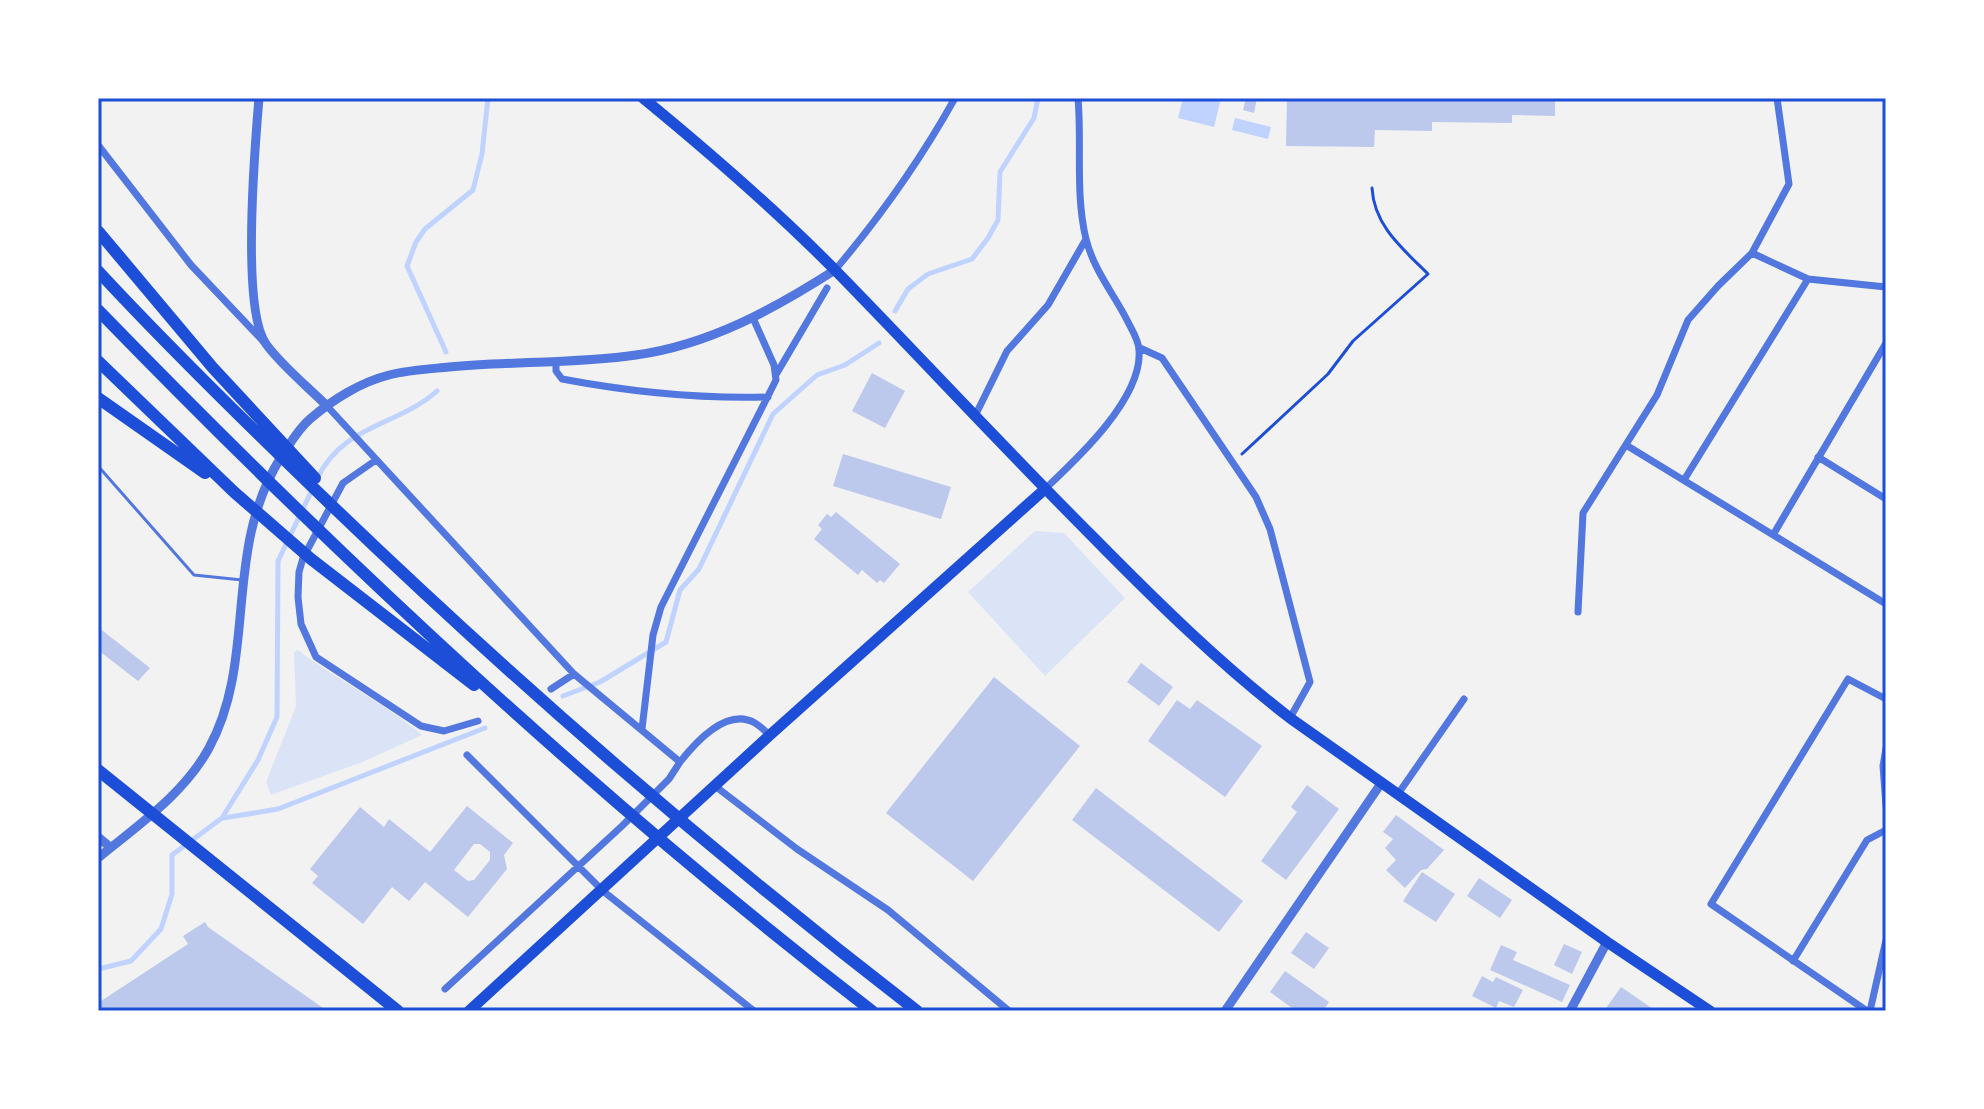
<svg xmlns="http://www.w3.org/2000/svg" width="1984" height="1109" viewBox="0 0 1984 1109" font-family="Georgia,serif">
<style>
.green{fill:#dbe4f7}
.water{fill:#bfd3fe}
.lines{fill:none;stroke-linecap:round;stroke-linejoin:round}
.stream{stroke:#bfd3fe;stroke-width:5}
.building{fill:#bdc9ec;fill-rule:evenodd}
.path{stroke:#1d4ed8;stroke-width:3}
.service{stroke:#5277de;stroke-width:3}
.minor{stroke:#5277de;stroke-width:7}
.tertiary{stroke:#5277de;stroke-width:9}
.primary{stroke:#1d4ed8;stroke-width:11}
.motorway{stroke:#1d4ed8;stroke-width:12}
.neatline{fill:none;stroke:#1d4ed8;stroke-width:3}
</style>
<rect width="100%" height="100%" fill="#f2f2f2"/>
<!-- green -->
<path class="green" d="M1035,531l29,2 61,65 -80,78 -77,-84z
M298,650c40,31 86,52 124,85l-57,26 -94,34 -5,-13 30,-76 -2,-54z"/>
<!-- water -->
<path class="water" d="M1183,98h38l-7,29 -36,-9z
M1235,118l36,9 -3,12 -36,-9z"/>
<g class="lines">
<!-- stream -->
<path class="stream" d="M895,311l13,-22 20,-15 44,-15 16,-21 10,-18 2,-48 34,-54 4,-20
M446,352l-39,-86 9,-24 9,-13 48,-39 9,-36 6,-56
M317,479c26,-55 81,-53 120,-88
M563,696l37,-14 66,-40 14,-52 19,-21 74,-155 44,-39 28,-10 34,-22
M223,818l55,-9 207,-81
M98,969l33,-8 30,-32 11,-35v-39l50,-37 36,-58 19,-43 1,-156 35,-73"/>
</g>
<!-- building -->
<path class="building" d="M1246,98h11l-3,15 -11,-3z
M1287,98h268v18l-43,-1v8l-80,-1v9l-57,-1 -1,17 -88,-1z
M872,373l33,18 -20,37 -33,-17z
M843,454l108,33 -10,32 -108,-33z
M836,512l64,52 -16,19 -4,-3 -3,3 -15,-13 -4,5 -44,-36 8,-10 -4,-4 9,-11 4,3z
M98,627l52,41 -12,13 -40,-31z
M1141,663l32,24 -14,19 -32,-24z
M994,677l86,69 -107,135 -87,-68z
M1177,700l13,9 7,-9 65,46 -37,51 -77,-56z
M1307,785l32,24 -53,71 -25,-19 36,-49 -6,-5z
M1096,788l147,113 -24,31 -147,-112z
M467,806l46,37 -9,12 3,14 -39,48 -43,-35 -16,19 -17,-14 -29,37 -51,-41 6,-7 -8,-7 50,-62 24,20 5,-8 41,33zM474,844h6l10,8v8l-16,20 -6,1 -14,-11z
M1396,815l48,35 -17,19 -6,1 -16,18 -19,-18 10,-10 -11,-12 8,-9 -10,-7z
M1422,872l33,22 -19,28 -33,-21z
M1479,878l33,22 -12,18 -33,-22z
M205,922l3,5 115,81 -4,3h-221v-8l90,-59 -5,-8z
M1306,932l23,16 -15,21 -23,-16z
M1564,944l18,8 -10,22 -18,-9z
M1501,945l16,7 -4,8 57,25 -8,17 -72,-32z
M1285,971l44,31 -6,9h-27l-26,-19z
M1482,976l11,6 3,-5 27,13 -9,17 -15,-6 -3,7 -24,-12z
M1621,987l35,24h-52z"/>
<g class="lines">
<!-- path -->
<path class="path" d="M1242,454l86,-80 25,-33 75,-67c-25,-25 -54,-48 -56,-86"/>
<!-- service -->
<path class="service" d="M98,466l96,109 48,5"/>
<!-- minor -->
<path class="minor" d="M98,145l93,120 73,77
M1752,253l56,26 78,8
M835,270c45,-53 86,-111 120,-172
M1140,348l22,10 94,139 14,32 40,153 -20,36
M556,362v9l6,8c69,13 136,20 206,18
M777,373l50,-85
M327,406l247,268 106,88 -11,17 -47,47 -177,163
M975,416l32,-65 41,-46 38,-66
M1626,445l260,159
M1818,457l68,42
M376,460l-33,23 -40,75 -4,14 -1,25 3,27 15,33 105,69 23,5 34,-10
M1684,480l124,-201
M1045,489c32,-30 98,-91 94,-139 0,-9 -7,-20 -11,-28 -14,-28 -34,-51 -42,-83 -11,-45 -4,-95 -8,-141
M1773,535l113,-192
M1578,612l5,-99 74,-118 31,-75 30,-34 34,-33 37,-69 -12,-86
M551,689l23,-15
M642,729l11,-94 8,-28 115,-227 -2,-15 -21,-47
M1886,748l-3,18 3,40
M467,755l136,136 151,120
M680,762c15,-19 47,-55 75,-39 5,3 10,8 15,12
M715,786l82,63 91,61 121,101
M1398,794l66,-95
M1793,961l74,-121 19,-10
M1867,1011l-156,-107 137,-225 38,20
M1870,1011l16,-71"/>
<!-- tertiary -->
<path class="tertiary" d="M259,98c-4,47 -18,211 7,246 16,22 41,42 61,62
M98,837l12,10
M98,858c40,-33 86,-64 111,-110 49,-90 13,-197 72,-291 9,-13 17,-28 29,-38 22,-19 51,-37 79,-44 20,-5 40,-6 60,-8 62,-6 125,-3 187,-12 73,-10 138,-46 199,-85
M1225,1011l157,-229
M1570,1011l37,-69"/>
<!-- primary -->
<path class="primary" d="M643,98c67,55 133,112 194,174 86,88 170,179 257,266 63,64 126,126 196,180l317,224 103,69
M469,1011l301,-276 275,-246"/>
<!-- motorway -->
<path class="motorway" d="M98,231l115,137 102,110
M98,271c63,68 129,133 195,197 198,193 405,374 624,543
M98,310c243,250 498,488 774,701
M98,361l136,131 77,67 163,126
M98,398l107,75
M98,770l300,241"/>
</g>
<!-- border -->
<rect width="1984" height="1109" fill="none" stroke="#ffffff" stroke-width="200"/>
<rect x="100" y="100" width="1784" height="909" class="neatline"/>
</svg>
